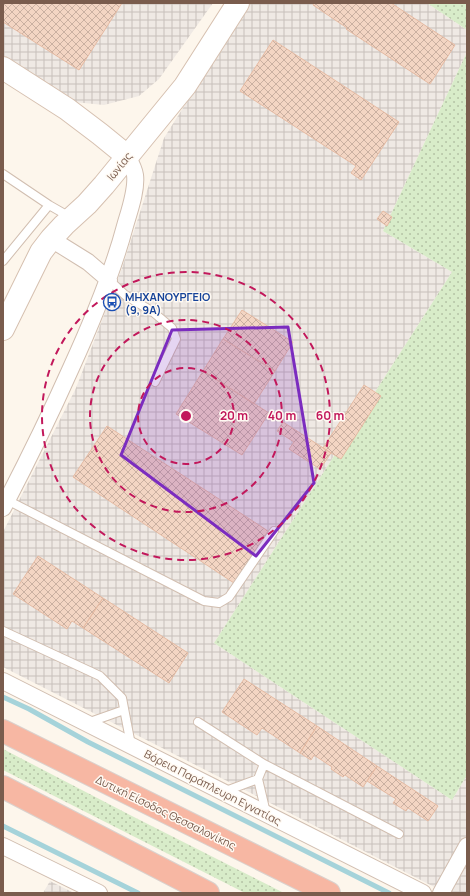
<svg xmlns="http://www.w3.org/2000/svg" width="470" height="896" viewBox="0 0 470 896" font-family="Manrope,sans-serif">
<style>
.industrial{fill:url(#industrial-grid)}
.grass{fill:url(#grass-dots)}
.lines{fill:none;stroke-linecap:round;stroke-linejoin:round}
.stream{stroke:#a5d3da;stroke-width:5}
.building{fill:url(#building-cross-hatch);stroke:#e6bba3}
.lane-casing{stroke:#d1beb0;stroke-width:10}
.street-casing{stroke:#d1beb0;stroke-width:18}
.secondary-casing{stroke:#d6c0b0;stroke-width:24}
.highway-casing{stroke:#dad1cd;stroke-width:24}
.lane{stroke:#fff;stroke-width:8}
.street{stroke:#fff;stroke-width:16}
.secondary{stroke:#fff;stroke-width:22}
.highway{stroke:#f7b7a3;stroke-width:22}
.marked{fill:#7b2cbf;fill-opacity:0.2;stroke:#7b2cbf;stroke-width:3;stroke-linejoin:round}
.ring{fill:none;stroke:#c2185b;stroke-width:2;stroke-dasharray:7 5}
.labels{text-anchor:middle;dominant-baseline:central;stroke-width:3;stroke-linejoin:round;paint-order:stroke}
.street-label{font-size:11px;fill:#7a5c4d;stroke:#fffaf3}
.transit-label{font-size:11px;font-weight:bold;fill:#164399;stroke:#fffaf3;text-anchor:start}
.centre{fill:#c2185b;stroke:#fffaf3;stroke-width:2}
.ring-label{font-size:12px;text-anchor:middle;font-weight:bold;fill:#c2185b;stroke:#fffaf3;stroke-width:3;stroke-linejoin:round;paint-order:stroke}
</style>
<defs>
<pattern id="industrial-grid" width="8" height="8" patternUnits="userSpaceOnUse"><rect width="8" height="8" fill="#efe9e4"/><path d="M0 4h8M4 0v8" fill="none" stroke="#c7c0bb"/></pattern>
<pattern id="grass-dots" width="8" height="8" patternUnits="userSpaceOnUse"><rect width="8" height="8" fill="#d8ecc9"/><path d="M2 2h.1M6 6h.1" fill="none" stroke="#b4c2a5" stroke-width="1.8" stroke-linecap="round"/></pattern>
<pattern id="building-cross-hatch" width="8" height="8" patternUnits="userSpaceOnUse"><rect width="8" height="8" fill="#f3d5c3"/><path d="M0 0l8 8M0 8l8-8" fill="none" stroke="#cab0a1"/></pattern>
</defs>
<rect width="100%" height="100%" fill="#fdf6ec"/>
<!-- industrial -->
<path class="industrial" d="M3,3h210l-54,76 -20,17 -35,9 -30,-3 -71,-46z
M249,3h178l40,27v22l-84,179 69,41 -238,371 238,157 15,-25v118h-21l-217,-111 -226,-115v-135l73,-144 46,-120 42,-130z
M50,881l24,12h-31z"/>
<!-- grass -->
<path class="grass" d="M427,3h40v27z
M467,52v723l-15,25 -238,-157 238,-371 -69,-41z
M3,749l127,66 154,78h-39l-242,-123z"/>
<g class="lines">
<!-- stream -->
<path class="stream" d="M3,697l26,12 59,33 301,151
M3,826l135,67"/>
</g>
<!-- building -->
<path class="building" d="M3,3h119l-43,67 -76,-48z
M314,3h77l64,42 -25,39 -84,-55 1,-1 -34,-23z
M273,40l126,82 -38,58 -10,-7 5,-7 -116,-75z
M383,211l9,6 -5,9 -10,-7z
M242,310l51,32 -18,29 -52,-32z
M223,339l52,32 -21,33 -51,-33z
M203,371l66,42 -27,42 -66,-41z
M364,385l17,11 -40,63 -18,-11z
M283,422l48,31 -11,16 -31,-20 5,-7 -17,-11z
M107,426l161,105 -34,52 -161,-106z
M38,556l65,42 -20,30 -11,-7 -5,8 -54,-35z
M103,598l85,55 -19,30 -86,-55z
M244,679l73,47 -17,27 -38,-25 -5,7 -35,-23z
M317,726l60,40 -14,21 -18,-12 -2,2 -12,-8 1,-2 -18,-12 -3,5 -11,-7z
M377,766l61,40 -10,15 -20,-13 -2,3 -13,-8 3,-4 -29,-18z"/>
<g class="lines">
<!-- lane casing -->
<g class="lane-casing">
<path id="lane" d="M3,174l46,31
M3,261l46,-56 21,12
M109,280l16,15 28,17 19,16 4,11 -21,43
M7,500l197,101 15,2 10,-6 45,-66
M3,631l97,45 22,22 9,47
M198,722l66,42
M87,723l37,-13
M258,779l6,-15 135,70
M223,792l35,-13 8,34"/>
</g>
<!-- street casing -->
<g class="street-casing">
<path id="street" d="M51,239l37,23 21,18
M3,508c24,-46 47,-93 68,-140 21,-46 41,-93 54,-142 4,-14 12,-36 10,-51 -1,-7 -4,-12 -8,-19
M3,681l420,212
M3,846l96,47
M441,893l26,-47"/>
</g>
<!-- secondary casing -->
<g class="secondary-casing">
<path id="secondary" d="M3,68l64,41 33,25 27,22
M3,329l38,-77 10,-13 13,-14 23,-21 17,-19 81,-99 53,-83"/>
</g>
<!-- highway casing -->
<g class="highway-casing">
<path id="highway" d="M3,731l326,162
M3,787l205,106"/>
</g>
<!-- lane -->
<use href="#lane" class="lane"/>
<!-- street -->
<use href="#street" class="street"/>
<!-- secondary -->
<use href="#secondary" class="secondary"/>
<!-- highway -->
<use href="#highway" class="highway"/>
</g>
<!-- marked area -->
<path class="marked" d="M288,327l26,156 -58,73 -135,-101 51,-125z"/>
<!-- distance rings -->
<g class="ring">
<circle cx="186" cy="416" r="48"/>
<circle cx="186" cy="416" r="96"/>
<circle cx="186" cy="416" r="144"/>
</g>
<!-- icons -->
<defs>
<g id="bus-ring" transform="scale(0.9)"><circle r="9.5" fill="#fffaf3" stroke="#1a4fb4" stroke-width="1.5"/><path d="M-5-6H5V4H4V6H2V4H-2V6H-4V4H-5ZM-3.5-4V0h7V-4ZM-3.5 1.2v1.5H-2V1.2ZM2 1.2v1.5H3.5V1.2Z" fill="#1a4fb4"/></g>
</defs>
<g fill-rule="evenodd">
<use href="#bus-ring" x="112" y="302"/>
</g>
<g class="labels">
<!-- street labels -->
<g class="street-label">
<text transform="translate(119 166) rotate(-51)">Ιωνίας</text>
<text transform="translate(213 787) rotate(27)">Βόρεια Παράπλευρη Εγνατίας</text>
<text transform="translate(166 812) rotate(26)">Δυτική Είσοδος Θεσσαλονίκης</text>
</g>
<!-- transit labels -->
<g class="transit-label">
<text x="125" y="296">ΜΗΧΑΝΟΥΡΓΕΙΟ<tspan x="125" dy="13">(9, 9Α)</tspan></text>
</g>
</g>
<circle cx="186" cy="416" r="6" class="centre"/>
<g class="ring-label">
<text x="234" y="420">20 m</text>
<text x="282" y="420">40 m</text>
<text x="330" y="420">60 m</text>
</g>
<!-- border -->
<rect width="470" height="896" fill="none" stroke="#7a5c4d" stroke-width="8"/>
</svg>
